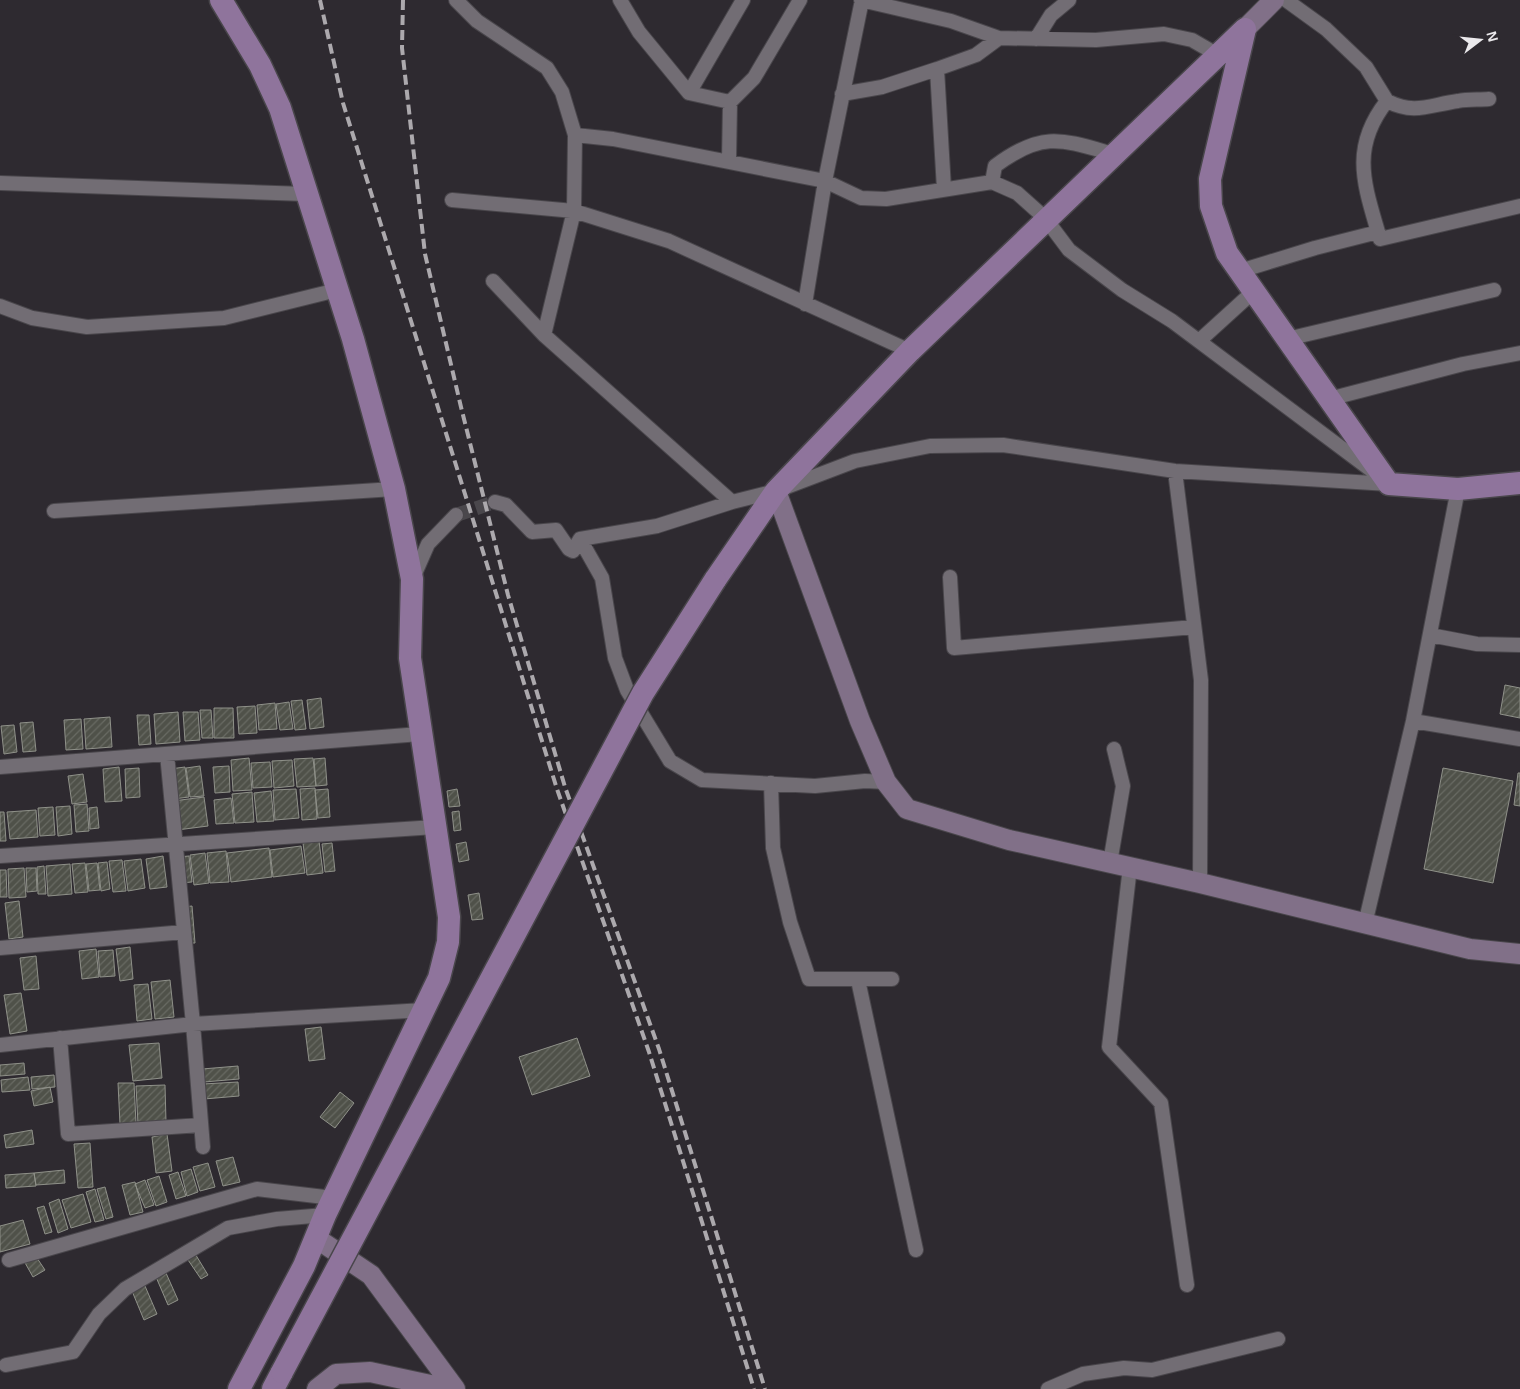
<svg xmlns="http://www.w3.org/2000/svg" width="1520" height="1389" viewBox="0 0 1520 1389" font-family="Helvetica,sans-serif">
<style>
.building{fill:url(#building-hatch);stroke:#8f9189}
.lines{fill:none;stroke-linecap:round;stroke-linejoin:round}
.street-tunnel{stroke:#4a474c;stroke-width:14;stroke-dasharray:14 7;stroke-linecap:butt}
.street-casing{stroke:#49464b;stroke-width:16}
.secondary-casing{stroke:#49464b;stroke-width:22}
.primary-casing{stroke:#49464b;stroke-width:25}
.street{stroke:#726d74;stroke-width:14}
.secondary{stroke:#817088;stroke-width:20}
.primary{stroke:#8f749c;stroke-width:22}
.rail{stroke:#aca9ad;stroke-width:4;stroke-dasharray:10 5;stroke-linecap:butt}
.primary-bridge-casing{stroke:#49464b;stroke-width:25;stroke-linecap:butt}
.primary-bridge{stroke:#8f749c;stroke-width:22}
</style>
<defs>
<pattern id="building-hatch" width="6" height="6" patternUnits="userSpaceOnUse" patternTransform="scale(1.25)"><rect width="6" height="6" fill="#4f5149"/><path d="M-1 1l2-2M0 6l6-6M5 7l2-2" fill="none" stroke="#686a63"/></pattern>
</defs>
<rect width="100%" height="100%" fill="#2e2a30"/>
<!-- building -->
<path class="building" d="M1505,685l15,3v30l-20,-4z
M321,698l3,29 -14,2 -3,-29z
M302,700l4,29 -11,1 -4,-29z
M289,702l4,27 -13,1 -4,-26z
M275,703l2,26 -18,1 -2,-25z
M255,706l2,27 -18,1 -2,-27z
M214,708h19l1,30h-20z
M200,710h11l2,28h-11z
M178,712l2,30 -24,2 -2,-30z
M183,712h15l2,28 -15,1z
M137,715h12l2,29 -12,1z
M110,717l2,30 -26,2 -2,-30z
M81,719l2,30 -17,1 -2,-30z
M33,722l3,29 -13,1 -3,-29z
M14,725l3,27 -13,2 -3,-28z
M249,758l3,32 -19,1 -2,-31z
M313,758l3,28 -19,1 -3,-28z
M325,758l2,27 -11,1 -2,-27z
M292,760l2,26 -20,2 -2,-27z
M270,762l2,25 -19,1 -2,-25z
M200,766l4,30 -14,1 -4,-29z
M229,766l1,26 -15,1 -2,-26z
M119,767l3,34 -17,1 -2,-33z
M185,767l4,30 -16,2 -3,-30z
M139,768l1,29 -14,1 -1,-29z
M1443,768l70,13 -20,102 -69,-14z
M1518,773h2v33l-6,-1z
M83,774l4,28 -15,2 -4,-28z
M315,788l2,31 -15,1 -2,-31z
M296,789l3,29 -24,2 -2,-30z
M328,789l2,28 -12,1 -3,-28z
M457,789l3,17 -11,1 -2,-16z
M271,791l3,30 -17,1 -3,-29z
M252,792l2,30 -19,1 -3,-29z
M204,797l4,29 -31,4 -4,-29z
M231,798l3,25 -18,1 -2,-24z
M87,804l2,27 -13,1 -2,-27z
M70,806l2,28 -14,2 -2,-29z
M53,807l2,28 -15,1 -2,-28z
M97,807l2,21 -9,1 -1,-21z
M36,810l2,27 -28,2 -3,-27z
M459,811l2,19 -7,1 -2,-19z
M0,812h4l2,29h-6z
M319,841l4,32 -16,2 -4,-32z
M466,842l3,18 -10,2 -3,-18z
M332,843l3,28 -10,1 -3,-28z
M301,846l4,27 -32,4 -3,-27z
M269,848l3,29 -41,5 -4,-29z
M226,851l3,31 -19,1 -3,-30z
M205,853l4,30 -15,2 -4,-30z
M163,856l4,31 -17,2 -4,-30z
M189,856l3,26 -12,1 -3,-26z
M141,859l4,29 -17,3 -4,-30z
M122,860l4,31 -13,1 -4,-31z
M107,862l3,27 -9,2 -3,-28z
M85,863l3,29 -13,1 -3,-29z
M97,863l3,27 -11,1 -3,-27z
M70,864l2,30 -24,2 -2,-30z
M44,866l2,28h-8l-1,-27z
M24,868l2,29 -17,1 -1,-29z
M26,868h10l1,23 -10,1z
M0,870h6l1,27h-7z
M479,893l4,26 -11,1 -4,-25z
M19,901l4,36 -14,2 -4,-36z
M192,906l3,37h-9l-3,-36z
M130,947l3,32 -13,2 -4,-32z
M96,949l3,28 -17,2 -3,-28z
M113,950l2,26 -15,1 -2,-26z
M36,956l3,33 -15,1 -4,-32z
M170,980l4,37 -19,2 -4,-37z
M148,984l4,35 -15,2 -3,-36z
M21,993l6,38 -17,3 -6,-39z
M321,1027l4,32 -16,2 -4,-32z
M577,1038l13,38 -58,19 -13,-38z
M159,1043l3,35 -29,3 -4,-36z
M24,1063l1,11 -25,2v-11z
M238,1066l1,13 -35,3 -2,-13z
M54,1075l1,12 -23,2 -1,-12z
M28,1077l2,13 -28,2 -1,-12z
M238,1082l1,14 -35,3 -1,-15z
M118,1083h16l2,40 -16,1z
M165,1085l1,37 -28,2 -2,-38z
M50,1087l3,15 -19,4 -3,-15z
M340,1092l14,11 -19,25 -15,-11z
M32,1130l2,14 -28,4 -2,-13z
M167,1134l5,37 -16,2 -4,-36z
M90,1143l3,44 -15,1 -4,-44z
M233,1157l7,25 -17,4 -7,-25z
M208,1163l7,24 -15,4 -7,-24z
M191,1169l7,23 -11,4 -6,-24z
M64,1170l1,13 -29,2 -2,-12z
M178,1172l8,24 -10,3 -7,-24z
M34,1173l2,13 -30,2 -1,-13z
M159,1176l8,26 -11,4 -9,-26z
M145,1180l9,25 -9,3 -10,-24z
M135,1182l8,30 -13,3 -8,-30z
M105,1187l8,30 -7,2 -9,-30z
M95,1189l9,31 -9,2 -9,-30z
M83,1194l8,28 -20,6 -9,-28z
M59,1199l9,30 -10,4 -9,-30z
M44,1206l8,26 -7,2 -8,-26z
M23,1220l7,24 -30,8v-26z
M194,1252l14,23 -7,4 -15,-22z
M35,1255l10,15 -12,7 -9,-16z
M166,1273l12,27 -10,5 -12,-28z
M145,1286l12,28 -13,6 -12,-29z"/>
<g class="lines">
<!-- street-tunnel -->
<path class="street-tunnel" d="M456,515l39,-13"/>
<!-- street casing -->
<g class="street-casing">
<path id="street" d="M456,0l21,21 70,47 15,24 13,43 -1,76 -30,124 188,167
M620,0l19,32 50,61 41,9 -1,59
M861,0l90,21 48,17 97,2 68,-6 28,6 26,15
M1286,0l40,29 40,38 21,34c-38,48 -22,85 -7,138l140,-33
M1036,39l15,-24 18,-15
M937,69l7,120
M689,93l54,-93
M842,94l40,-7 55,-18 39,-14 23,-17
M1387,101c28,14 42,4 71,0 10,-2 21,-1 31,-2
M730,102l24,-24 46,-78
M575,135l38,4 212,42 36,17 25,1 106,-17 25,11 28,25 24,32 53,40 50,31 203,152
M992,182l3,-16c47,-35 66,-27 118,-12
M0,183l305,11
M452,200l122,11 95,30 241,110
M1240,271l75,-23 63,-16
M493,281l51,54
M805,304l20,-123 37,-181
M0,306l32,12 55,9 137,-9 113,-28
M1287,339l207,-49
M1199,341l55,-50
M1329,399l134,-35 57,-11
M1175,471l26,209 -1,203
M495,502l11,3 26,27 24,-2 13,19 4,2 7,-12 77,-13 75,-24 44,-11 79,-30 75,-15 73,-1 172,26 214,13
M54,511l340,-22
M580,539l22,39 13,80 12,32 43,71 32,19 113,6 50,-5 21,1
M950,577l4,71 240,-21
M413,578l15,-34 28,-29
M1430,635l47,9 43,1
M1413,721l107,18
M167,754l26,270 10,123
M0,767l420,-33
M771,783l2,65 17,74 19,57h83
M0,856l435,-29
M1110,863l13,-77 -9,-37
M1130,867l-21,180 52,56 26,182
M1365,924l48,-203 45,-232
M0,948l184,-16
M858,980l58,270
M60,1038l8,96 133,-9
M0,1045l193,-21 231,-14
M9,1260l248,-71 76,9
M6,1365l67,-13 26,-38 26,-25 103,-61 49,-9 48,-4
M1048,1389l35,-15 41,-6 28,2 126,-31"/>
</g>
<!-- secondary casing -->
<g class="secondary-casing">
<path id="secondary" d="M1245,29l29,-29
M776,491l84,230 26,61 21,27 102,31 191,43 270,66 50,5
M316,1238l55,37 84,114
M317,1389l19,-15 34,-2 79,17"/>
</g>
<!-- primary casing -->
<g class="primary-casing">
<path id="primary" d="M221,0l39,65 20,43 73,231 41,150 18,90 -2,79 39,259 -1,25 -9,36 -114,237 -21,51 -65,123
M1245,29l-35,150 1,27 16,47 162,231 69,5 62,-6
M715,580l61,-89 134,-140 335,-322
M273,1389l9,-17"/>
</g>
<!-- street -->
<use href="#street" class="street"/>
<!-- secondary -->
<use href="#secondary" class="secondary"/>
<!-- primary -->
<use href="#primary" class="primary"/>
<!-- rail -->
<path class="rail" d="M320,0l23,103 214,686 92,263 105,337
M403,0l-1,48 23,206 36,153 47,188 57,192 94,262 106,340"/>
<!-- primary-bridge casing -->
<g class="primary-bridge-casing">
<path id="primary-bridge" d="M282,1372l361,-679 72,-113"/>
</g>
<!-- primary-bridge -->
<use href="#primary-bridge" class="primary-bridge"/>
</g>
<!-- north arrow -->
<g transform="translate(1480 40) rotate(74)" stroke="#2e2a30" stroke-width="4" paint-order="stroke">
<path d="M0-4L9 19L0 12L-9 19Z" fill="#ebe9ec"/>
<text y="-8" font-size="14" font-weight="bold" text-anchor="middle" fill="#ebe9ec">N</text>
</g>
</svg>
